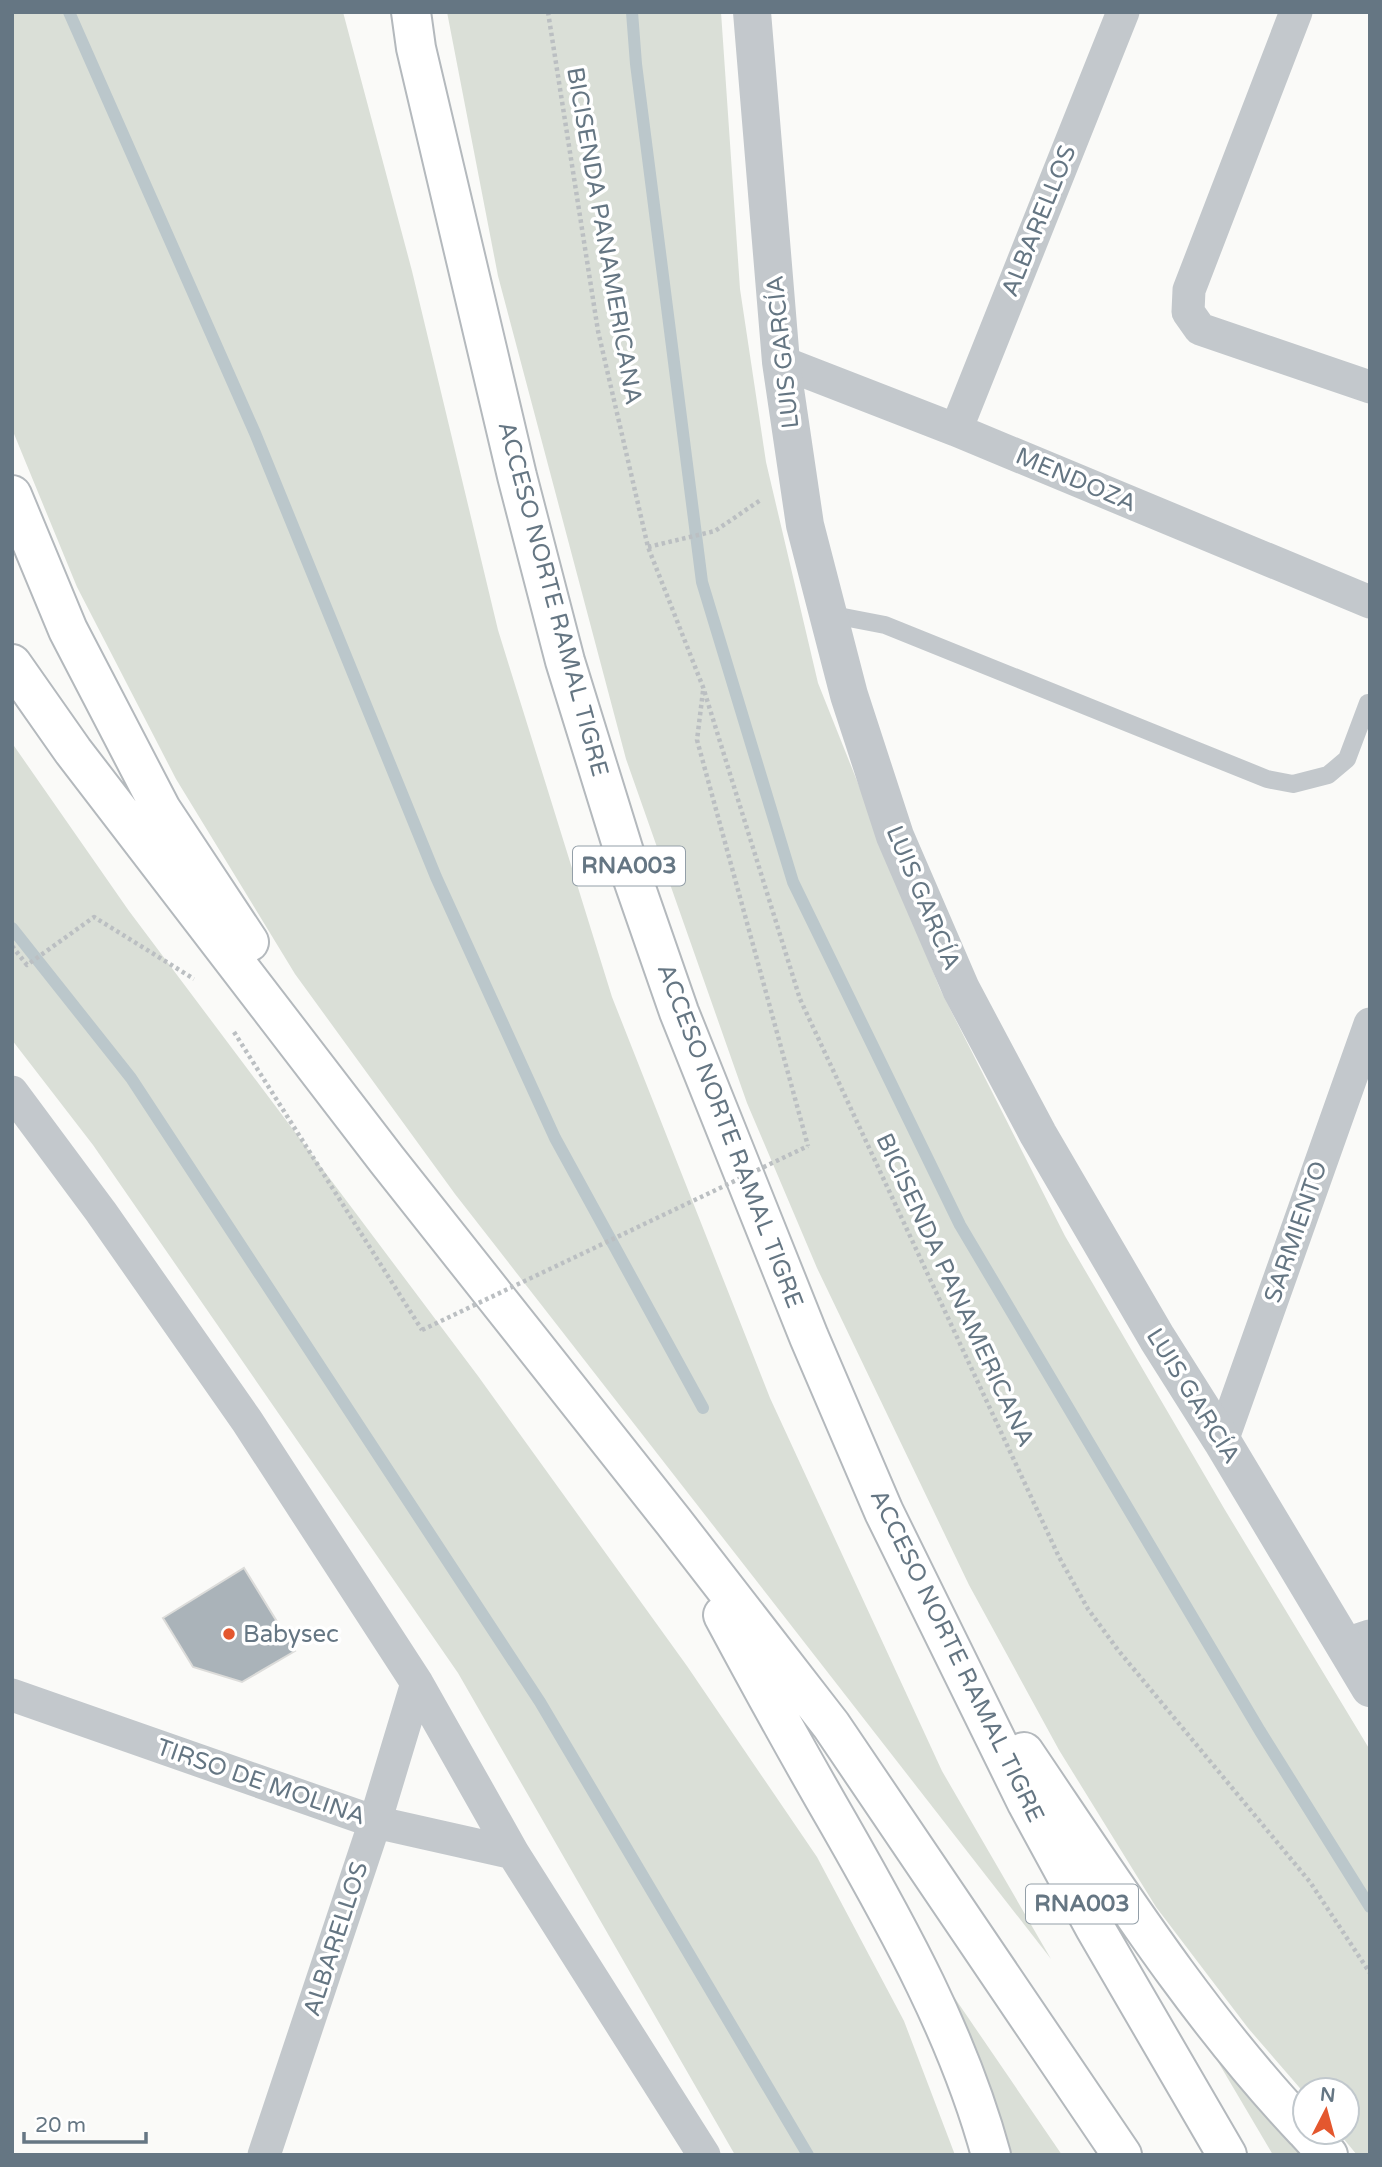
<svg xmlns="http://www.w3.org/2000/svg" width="1382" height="2167" viewBox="0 0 1382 2167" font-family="'Varela Round',sans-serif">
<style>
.green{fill:#dadfd7}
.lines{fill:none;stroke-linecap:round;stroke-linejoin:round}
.stream{stroke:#bbc7cb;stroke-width:12}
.building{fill:#aab3b9;stroke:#dcdcda;stroke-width:2}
.motorway-casing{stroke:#b4b9bd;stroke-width:42}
.path{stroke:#bbbfc2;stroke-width:4.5;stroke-dasharray:3.5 3.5;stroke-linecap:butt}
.service{stroke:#c3c8cc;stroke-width:18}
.minor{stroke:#c3c8cc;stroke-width:33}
.tertiary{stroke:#c3c8cc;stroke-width:38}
.motorway{stroke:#fff;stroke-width:38}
.path-bridge{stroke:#bbbfc2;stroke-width:4.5;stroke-dasharray:3.5 3.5;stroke-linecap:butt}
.poi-dot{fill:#e4572e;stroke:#fff;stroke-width:2.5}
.labels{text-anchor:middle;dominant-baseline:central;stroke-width:7;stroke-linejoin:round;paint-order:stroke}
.shield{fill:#fff;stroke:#939fa8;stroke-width:2}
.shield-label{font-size:23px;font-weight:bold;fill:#657683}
.street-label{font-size:24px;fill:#657683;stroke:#fff}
.poi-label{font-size:24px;fill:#657683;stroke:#fff;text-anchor:start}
</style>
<rect width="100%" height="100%" fill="#fafaf8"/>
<!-- green -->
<path class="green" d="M12,12h331l69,259 86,359 114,367 158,401 172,373 109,188 -596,-765 -160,-220 -119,-195 -99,-192 -65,-158z
M447,12h274l19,277 26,173 52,221 122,306 125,247 160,274 145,240v405h-13l-19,-23h9v-42h-42v4l-57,-66 -92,-121 -97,-157 -90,-165 -152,-317 -70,-165 -121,-344 -128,-483z
M12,743l117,168 349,465 209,290 130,191 87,164 51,134h-220l-277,-482 -365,-528 -81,-105z
M924,1953l138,202h-62z
M1188,2011l115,144h-30z"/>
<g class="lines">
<!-- stream -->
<path class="stream" d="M69,12l186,421 181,444 119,261 148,270
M632,12l4,52 66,518 91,300 167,343 300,506 110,176
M12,928l119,150 409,624 268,453"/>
</g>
<!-- building -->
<path class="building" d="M244,1568l51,83 -53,31 -49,-15 -30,-49z"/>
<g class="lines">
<!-- motorway casing -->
<g class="motorway-casing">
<path id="motorway" d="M411,12l5,36 101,428 48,185 64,207 50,144 130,325 75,175 143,291 68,125 132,227
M12,495l56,135 93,179 88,133
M12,664l61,87 314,409 286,361 158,204 291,430
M723,1615c38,71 76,140 116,209 60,105 120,213 152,331
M1024,1752c88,130 173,264 281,378
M1307,2132l21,23"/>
</g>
<!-- path -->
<path class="path" d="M548,12l50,319 50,216 55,140 97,312 259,558 29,52 30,41 192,232 60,91
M648,547l67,-16 47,-32
M703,691l-6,49 111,406
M12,946l15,19 67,-48 100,62
M234,1032l188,298"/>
<!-- service -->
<path class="service" d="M828,614l57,11 382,154 26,5 35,-9 19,-16 21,-56"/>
<!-- minor -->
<path class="minor" d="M1296,12l-107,278 -1,22 12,17 170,58
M781,362l175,68 414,172
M956,430l167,-418
M12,1092l89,120 146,209 170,262 96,170 191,302
M1222,1441l148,-417
M1343,1645l27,-9
M12,1695l363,127 138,31
M264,2155l111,-333 42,-139"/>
<!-- tertiary -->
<path class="tertiary" d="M752,12l29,350 24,163 44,170 46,141 66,153 77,145 119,204 65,103 148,247"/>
<!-- motorway -->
<use href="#motorway" class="motorway"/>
<!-- path-bridge -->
<path class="path-bridge" d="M422,1330l386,-184"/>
</g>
<!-- markers -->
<circle class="poi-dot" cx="229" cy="1634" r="7"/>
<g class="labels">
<!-- shield labels -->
<g class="shield">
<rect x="573" y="846.5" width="112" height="39" rx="5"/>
<rect x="1026" y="1884.5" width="112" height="39" rx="5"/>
</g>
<g class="shield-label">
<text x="629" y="866">RNA003</text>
<text x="1082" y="1904">RNA003</text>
</g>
<!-- street labels -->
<g class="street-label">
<text transform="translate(1039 221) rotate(-68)">ALBARELLOS</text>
<text transform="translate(604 236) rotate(80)">BICISENDA PANAMERICANA</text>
<text transform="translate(783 352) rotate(-96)">LUIS GARCÍA</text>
<text transform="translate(1076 480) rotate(23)">MENDOZA</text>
<text transform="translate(553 599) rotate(75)">ACCESO NORTE RAMAL TIGRE</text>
<text transform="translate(923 898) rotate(67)">LUIS GARCÍA</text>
<text transform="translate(730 1136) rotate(69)">ACCESO NORTE RAMAL TIGRE</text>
<text transform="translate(1296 1232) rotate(-71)">SARMIENTO</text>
<text transform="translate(955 1290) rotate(65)">BICISENDA PANAMERICANA</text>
<text transform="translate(1193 1396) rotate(58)">LUIS GARCÍA</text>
<text transform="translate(957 1656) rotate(64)">ACCESO NORTE RAMAL TIGRE</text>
<text transform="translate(261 1782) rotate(19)">TIRSO DE MOLINA</text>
<text transform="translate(336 1939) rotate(-72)">ALBARELLOS</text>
</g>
<!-- poi labels -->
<g class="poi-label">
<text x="243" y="1634">Babysec</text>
</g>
</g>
<!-- border -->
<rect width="1382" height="2167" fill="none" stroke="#657683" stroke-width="28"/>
<!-- north arrow -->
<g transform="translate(1326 2111) rotate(6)"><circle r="33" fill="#ffffff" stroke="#c1c8cd" stroke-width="2"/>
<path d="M0-5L12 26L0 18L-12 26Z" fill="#e4572e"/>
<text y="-10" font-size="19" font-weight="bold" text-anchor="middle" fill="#657683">N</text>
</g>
<!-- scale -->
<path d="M24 2132v10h122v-10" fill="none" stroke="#657683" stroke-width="3.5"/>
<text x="35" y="2132" font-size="21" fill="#657683" stroke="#ffffff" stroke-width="5" paint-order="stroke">20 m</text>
</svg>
